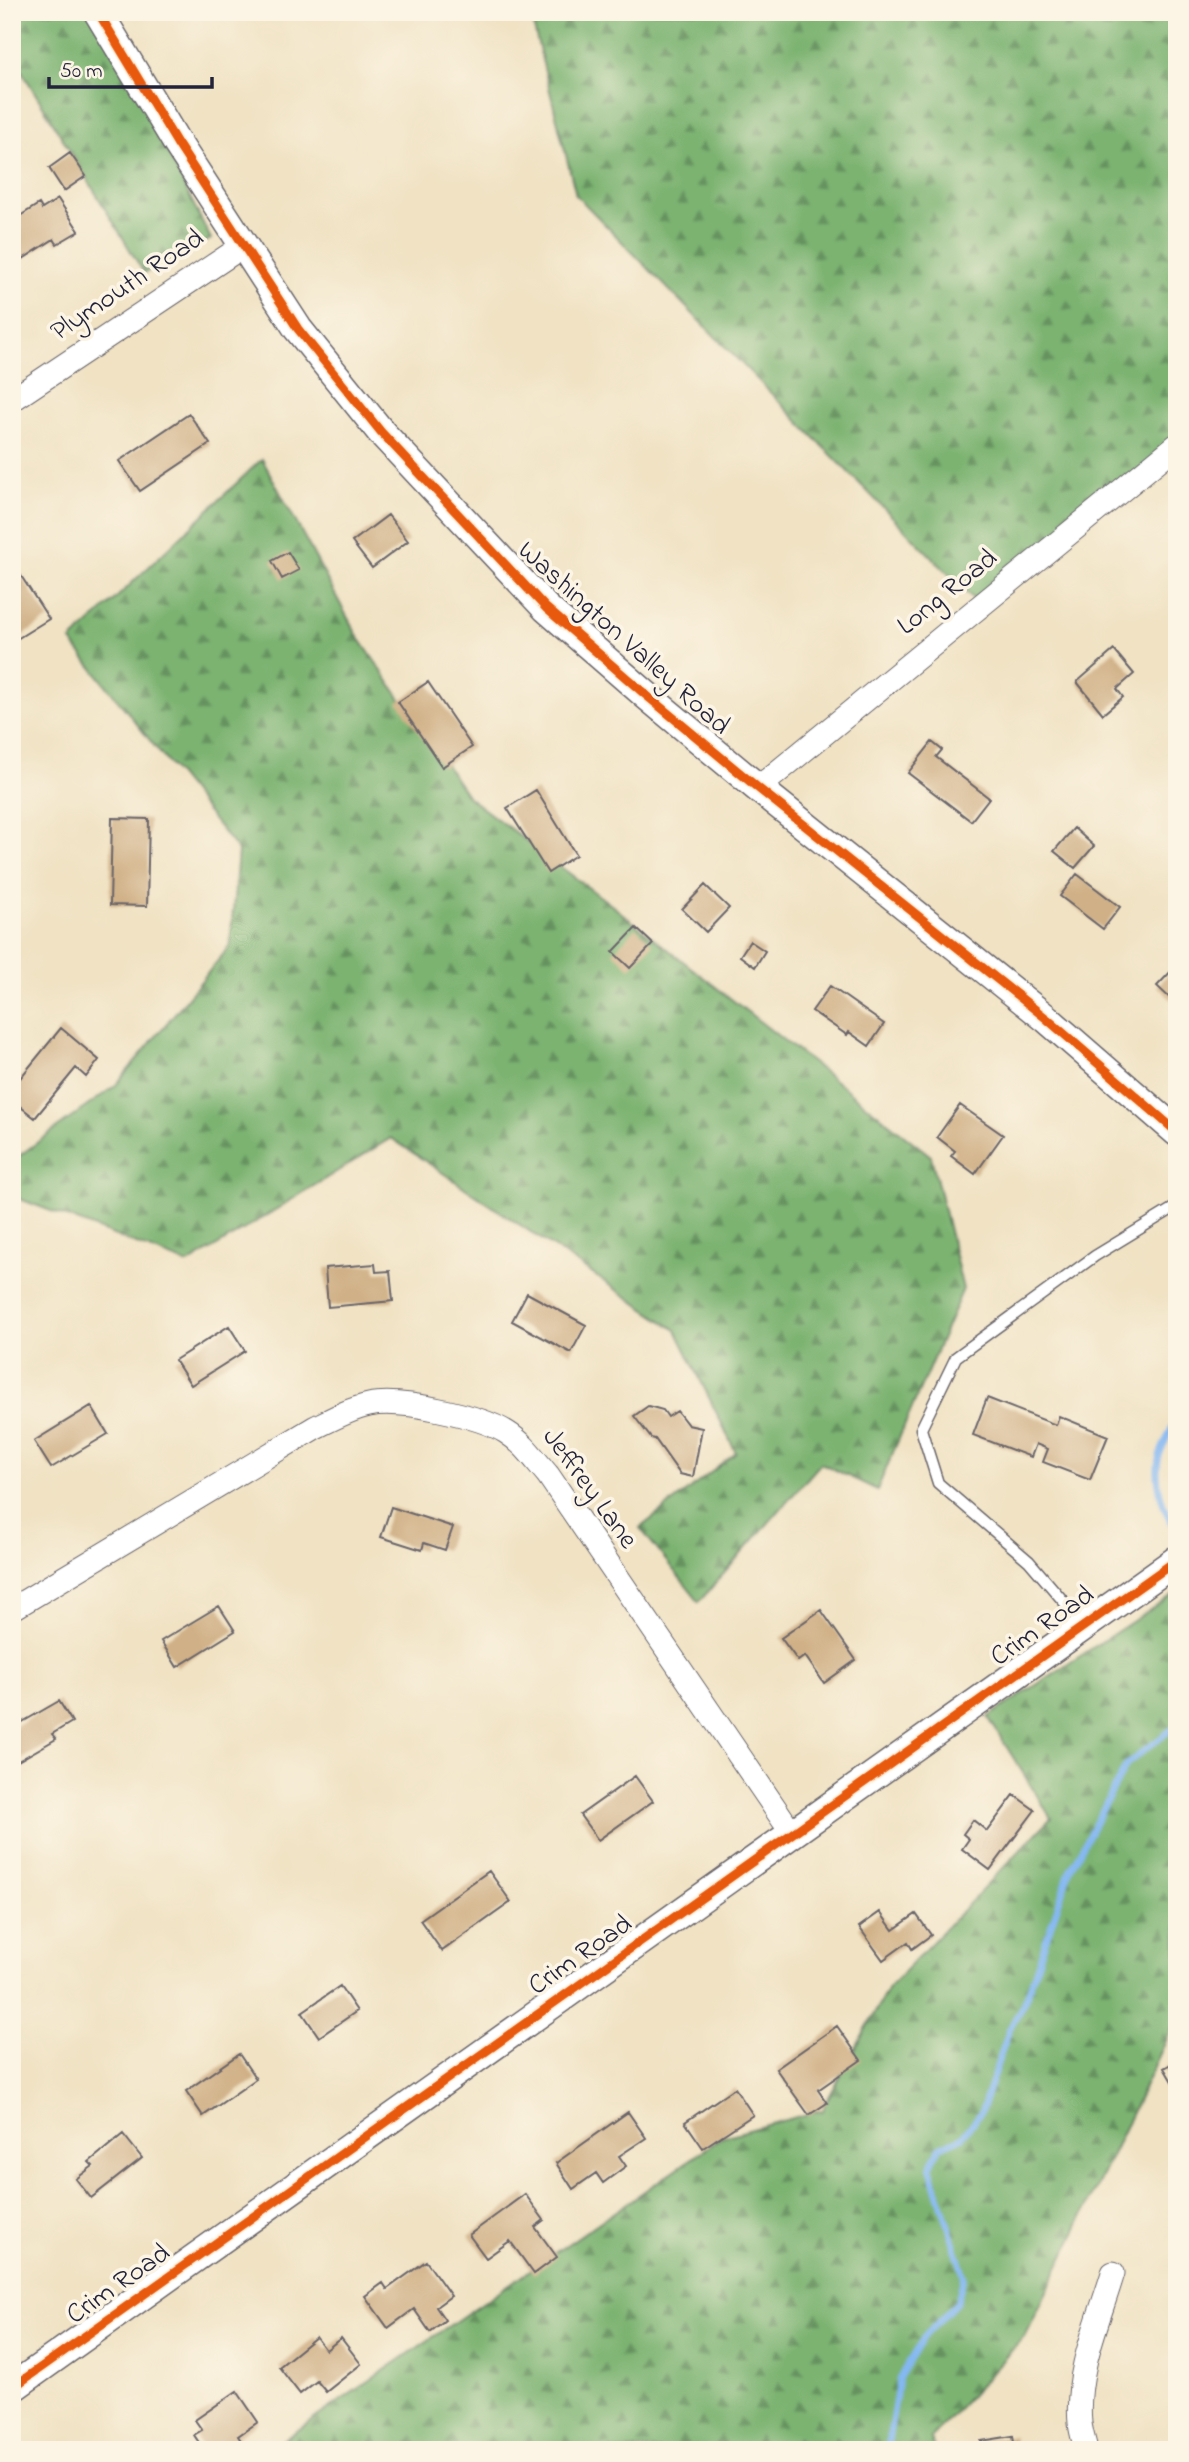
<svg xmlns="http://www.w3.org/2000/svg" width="1189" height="2462" viewBox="0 0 1189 2462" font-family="'Indie Flower',sans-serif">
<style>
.forest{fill:url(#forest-firs);stroke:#4f6a56;stroke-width:2}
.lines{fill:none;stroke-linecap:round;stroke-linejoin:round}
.stream{stroke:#84b8f2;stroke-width:6}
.building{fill:#d0b086}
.service-casing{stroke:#6a656b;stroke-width:13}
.minor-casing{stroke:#6a656b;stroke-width:25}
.tertiary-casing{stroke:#6a656b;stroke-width:31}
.service{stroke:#fff;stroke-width:10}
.minor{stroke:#fff;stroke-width:23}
.tertiary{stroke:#fff;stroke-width:28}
.cycleway-casing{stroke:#fcf5e5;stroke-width:13}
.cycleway{stroke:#e8590c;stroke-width:9}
.labels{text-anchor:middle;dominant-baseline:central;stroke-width:7;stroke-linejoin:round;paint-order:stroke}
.street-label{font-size:28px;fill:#22223b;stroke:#fcf5e5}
</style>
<defs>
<pattern id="forest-firs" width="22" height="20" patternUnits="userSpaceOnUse" patternTransform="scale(1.75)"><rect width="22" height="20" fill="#7cb371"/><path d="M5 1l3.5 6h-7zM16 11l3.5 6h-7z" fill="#65915e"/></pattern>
</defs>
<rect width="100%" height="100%" fill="#fcf5e5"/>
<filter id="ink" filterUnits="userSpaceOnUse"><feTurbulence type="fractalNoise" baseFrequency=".0143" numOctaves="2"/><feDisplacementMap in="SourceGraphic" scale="14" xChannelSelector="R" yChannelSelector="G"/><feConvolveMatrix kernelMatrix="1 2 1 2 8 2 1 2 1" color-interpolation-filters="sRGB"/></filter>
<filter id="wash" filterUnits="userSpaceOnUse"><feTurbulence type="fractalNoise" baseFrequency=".00686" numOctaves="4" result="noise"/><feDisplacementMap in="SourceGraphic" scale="28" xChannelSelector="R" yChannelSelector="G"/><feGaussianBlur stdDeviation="1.57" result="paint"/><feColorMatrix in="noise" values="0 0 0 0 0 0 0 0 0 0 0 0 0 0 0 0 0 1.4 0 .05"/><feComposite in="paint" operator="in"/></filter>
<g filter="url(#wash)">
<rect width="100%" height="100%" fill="#f0e2c3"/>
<!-- forest -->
<path class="forest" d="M12,12h85l114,227 -67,34 -132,-218z
M530,12h647v433l-197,161 -404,-411z
M262,459l95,176 111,162 146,110 317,249 32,133 -86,201 -56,-27 -122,139 -59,-74 96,-75 -60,-123 -285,-192 -203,126 -176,-68v-35l104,-76 114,-139 8,-95 -167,-210z
M1177,1592v426l-151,317 -95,103 4,12h-666l454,-313 99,-27 66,-122 163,-170 -63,-101z"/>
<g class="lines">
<!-- stream -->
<path class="stream" d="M1177,1417c-6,12 -12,24 -17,37 -7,20 2,60 17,75
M887,2450l12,-72 25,-41 33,-35 7,-26 -34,-109 10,-20 22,-10 19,-25 28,-82 17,-32 44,-128 57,-106 50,-39"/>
</g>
<g id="blocks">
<!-- building -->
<path class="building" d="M70,153l16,23 -22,15 -15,-23z
M58,199l21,32 -22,13 -3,-5 -42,27v-45l27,-17 3,5z
M189,414l21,30 -70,47 -21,-30z
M388,515l20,26 -36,27 -20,-26z
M288,552l11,18 -17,9 -10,-18z
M12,562l37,57 -37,23z
M1114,650l20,24 -17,15 6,8 -20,17 -26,-32z
M428,682l44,65 -30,20 -44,-65z
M932,742l10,8 -6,7 53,41 -18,23 -63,-48z
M536,790l40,65 -28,18 -41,-65z
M112,818l37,1 -2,87 -37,-1z
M1074,828l20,18 -19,22 -21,-17z
M1077,874l43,33 -17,22 -43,-33z
M705,885l24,23 -23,24 -24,-23z
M636,928l17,16 -23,24 -17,-16z
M750,941l15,10 -10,16 -15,-11z
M1177,965v40l-20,-19z
M830,986l54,38 -15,22 -20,-14 -2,3 -35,-24z
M61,1028l38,32 -13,17 -10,-9 -41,50 -23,-18v-12z
M960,1105l43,30 -28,39 -24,-18 4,-5 -18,-14z
M375,1264l1,8 14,-1 3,30 -65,6 -3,-39z
M527,1293l59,32 -15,28 -59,-32z
M229,1326l16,25 -54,34 -16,-25z
M987,1398l69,27 3,-9 49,20 -18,44 -47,-18 5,-13 -12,-5 -5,13 -58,-22z
M91,1406l17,28 -57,34 -17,-27z
M648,1406l15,4 5,7 9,-6 11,14 14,3 -9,49 -13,-3 -25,-35 -4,-1 -17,-22z
M391,1507l62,20 -8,23 -21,-7 -2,7 -41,-13z
M219,1606l16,25 -58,36 -16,-26z
M821,1610l35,50 -32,23 -19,-27 -7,5 -17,-23z
M59,1701l13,21 -20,12 4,5 -38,22 -6,-9v-24z
M635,1776l18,25 -55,39 -18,-25z
M1014,1795l21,15 -45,60 -28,-21 7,-10 -6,-5 10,-14 14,11z
M489,1871l22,31 -69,49 -22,-31z
M880,1912l13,18 23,-16 15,21 -19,14 -4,-7 -25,18 -24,-33z
M340,1986l17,25 -38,26 -17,-25z
M837,2026l24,34 -43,30 9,13 -18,12 -33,-46z
M239,2054l17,25 -53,37 -17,-25z
M1177,2061v29l-13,-22z
M735,2088l18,27 -50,33 -18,-26z
M628,2112l18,26 -27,18 7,10 -23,17 -7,-10 -23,16 -17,-26z
M123,2134l19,24 -51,40 -15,-19 17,-13 -4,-4z
M525,2194l19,26 -9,7 22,30 -23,17 -24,-33 -24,17 -17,-23z
M426,2261l25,35 -15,11 9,13 -15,12 -16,-23 -26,19 -23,-32 18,-13 4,6z
M316,2337l10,13 15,-12 20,26 -35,28 -9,-11 -17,13 -21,-27z
M237,2391l21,31 -20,14 6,9 -7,5h-8l-4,-6 -7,6h-14l-10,-15 8,-5 -7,-10z
M1013,2436l2,14h-32l-2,-9z"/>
</g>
</g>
<g filter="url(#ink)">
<use href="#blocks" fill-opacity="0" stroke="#6a656b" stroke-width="2"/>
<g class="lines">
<!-- service casing -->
<g class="service-casing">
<path id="service" d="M1083,1624l-54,-63 -91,-78 -17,-54 35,-72 139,-101 82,-50"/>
</g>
<!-- minor casing -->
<g class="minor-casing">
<path id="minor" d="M12,400l231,-154
M758,788l419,-343
M12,1609l302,-181c18,-9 36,-19 55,-23 31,-7 111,11 137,27 18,11 29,28 42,43l244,358
M1086,2450c-2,-9 -5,-18 -6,-27 -5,-51 19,-103 33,-150"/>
</g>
<!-- tertiary casing -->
<g class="tertiary-casing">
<path id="tertiary" d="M98,12l79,131 121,186 83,103 165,176 100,87 112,93 289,231 130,113
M12,2388l1165,-828"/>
</g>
<!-- service -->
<use href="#service" class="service"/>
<!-- minor -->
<use href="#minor" class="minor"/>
<!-- tertiary -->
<use href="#tertiary" class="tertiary"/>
<!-- cycleway casing -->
<g class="cycleway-casing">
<path id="cycleway" d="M98,12l79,131 121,186 83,103 165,176 100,87 112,93 289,231 130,113
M12,2388l1165,-828"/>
</g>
<!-- cycleway -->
<use href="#cycleway" class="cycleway"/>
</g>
</g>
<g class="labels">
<!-- street labels -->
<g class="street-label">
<text transform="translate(128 286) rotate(-34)">Plymouth Road</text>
<text transform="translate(948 593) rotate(-39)">Long Road</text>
<text transform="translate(623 639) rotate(42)">Washington Valley Road</text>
<text transform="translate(589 1489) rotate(54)">Jeffrey Lane</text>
<text transform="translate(1043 1627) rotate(-35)">Crim Road</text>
<text transform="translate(581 1956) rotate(-35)">Crim Road</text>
<text transform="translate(119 2285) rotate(-35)">Crim Road</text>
</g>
</g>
<!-- margin -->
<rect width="1189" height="2462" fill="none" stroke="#fcf5e5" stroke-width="42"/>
<!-- scale -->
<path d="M49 77v10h163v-10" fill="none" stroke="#22223b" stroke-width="3.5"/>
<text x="60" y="77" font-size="21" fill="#22223b" stroke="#fcf5e5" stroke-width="5" paint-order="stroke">50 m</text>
</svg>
